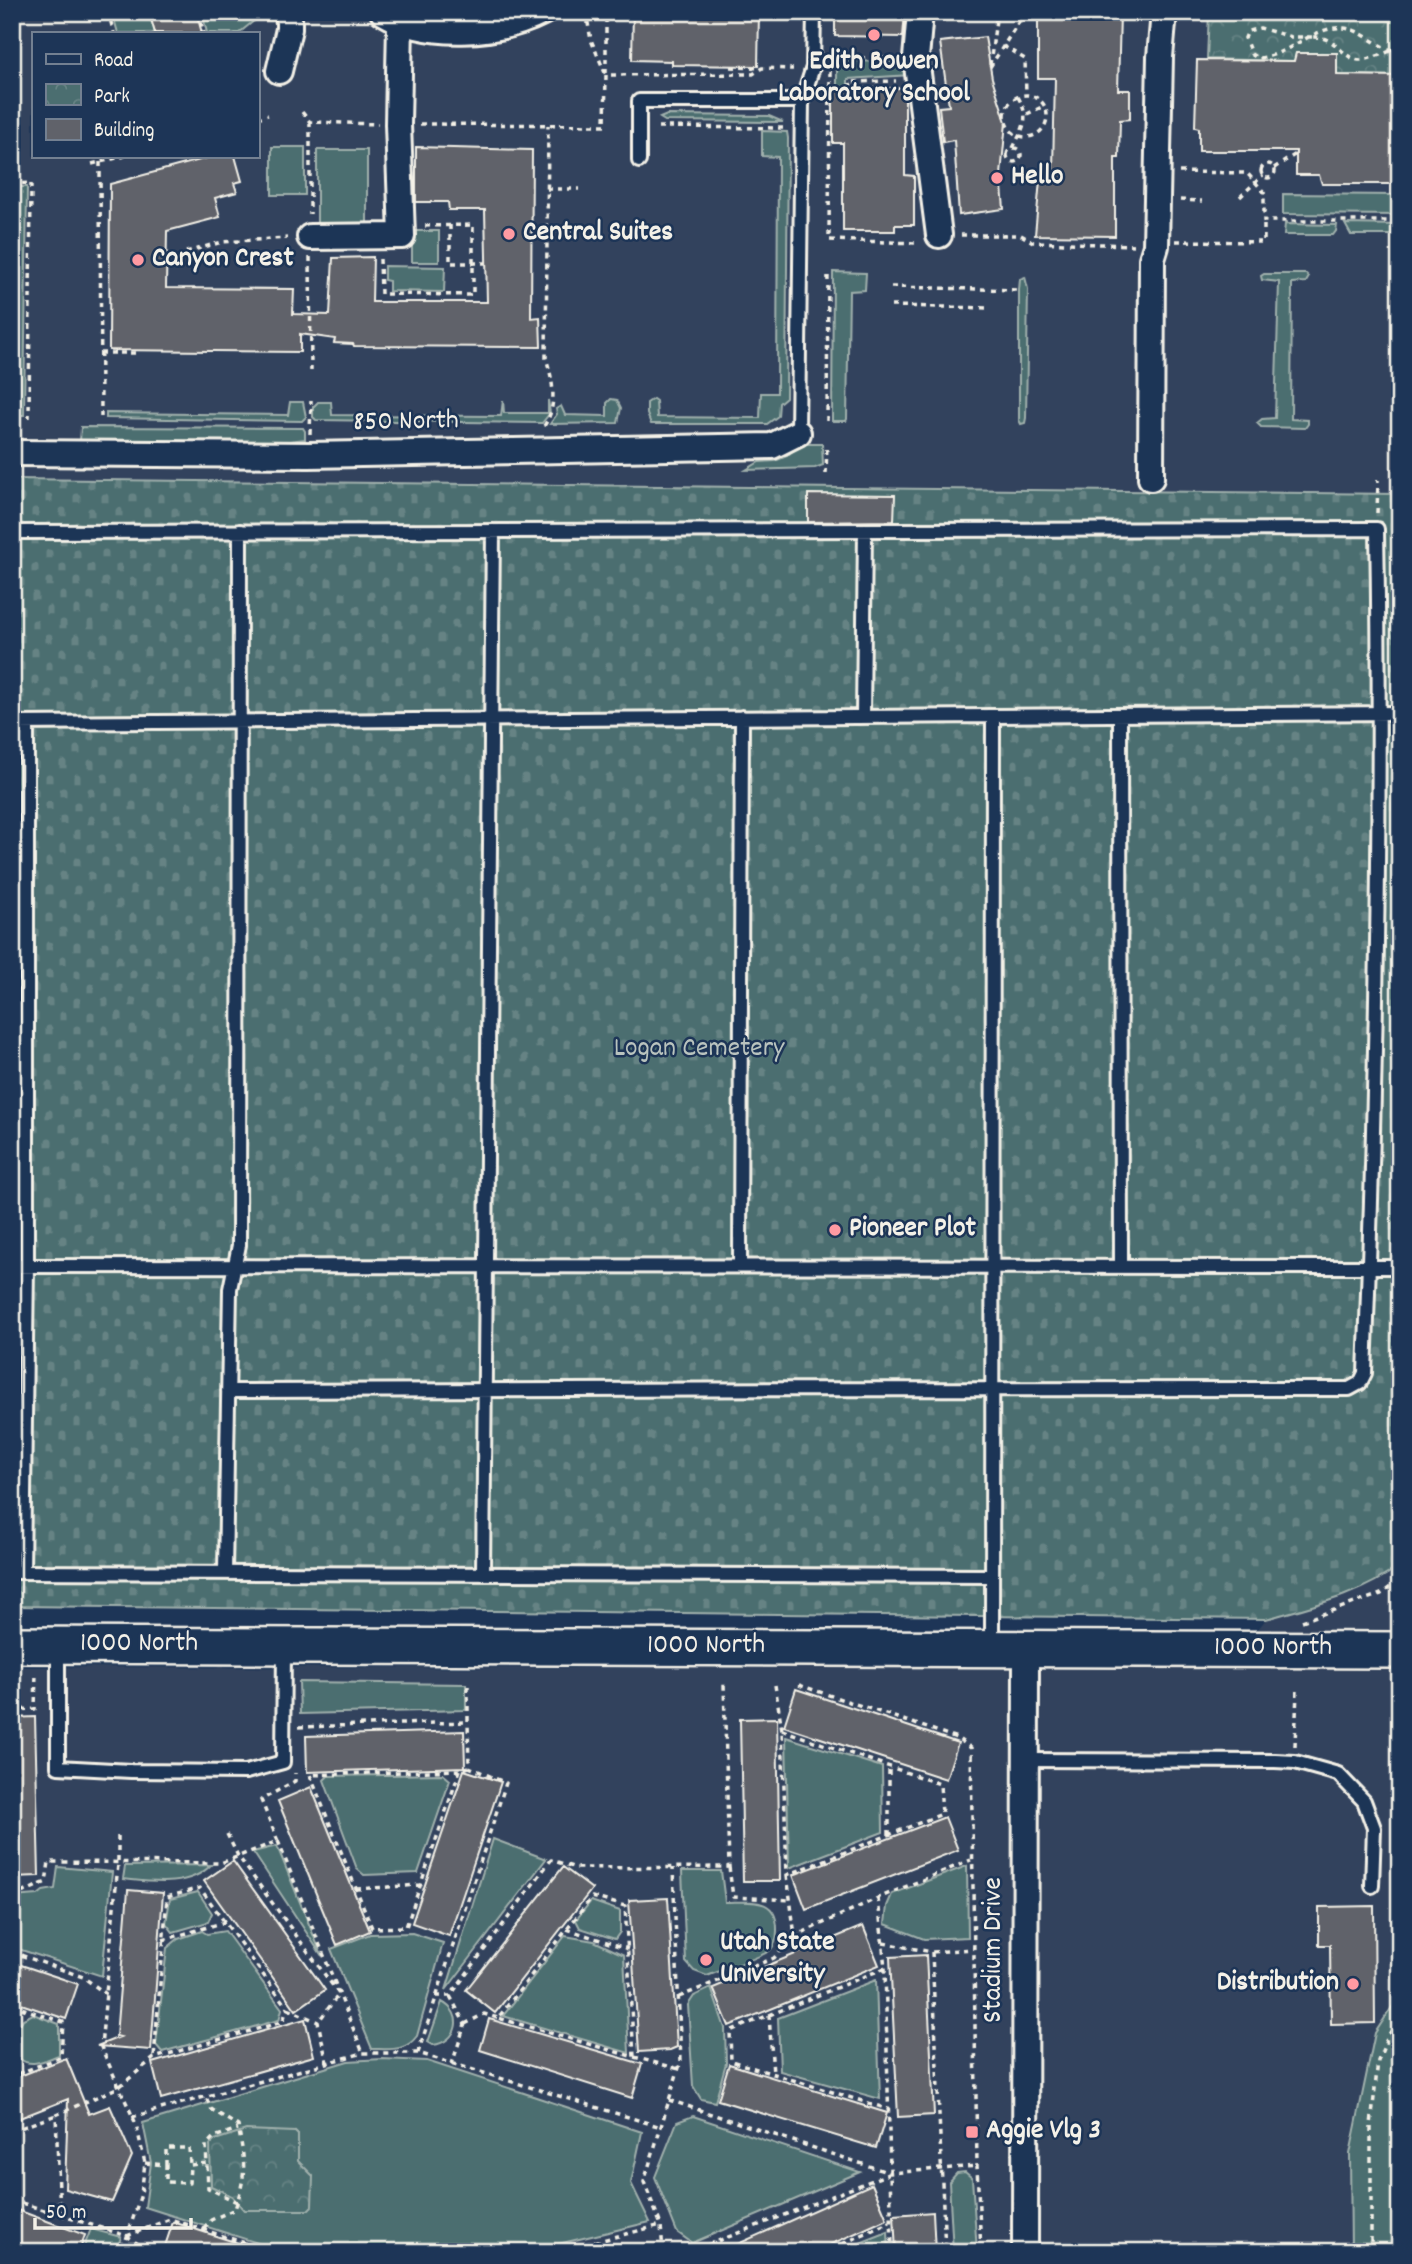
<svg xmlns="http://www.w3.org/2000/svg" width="1412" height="2264" viewBox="0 0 1412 2264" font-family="Dekko,sans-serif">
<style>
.built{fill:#31425d;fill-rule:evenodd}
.grass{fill:#4b6e70;stroke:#a0b0ac;stroke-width:2;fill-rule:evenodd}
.cemetery{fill:url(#cemetery-stones);stroke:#a0b0ac;stroke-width:2}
.park{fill:url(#park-crowns);stroke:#a0b0ac;stroke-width:2}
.building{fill:#60626a;stroke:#f4f1e8;stroke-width:2}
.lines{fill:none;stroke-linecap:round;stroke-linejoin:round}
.lane-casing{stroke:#f4f1e8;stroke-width:18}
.street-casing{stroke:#f4f1e8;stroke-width:30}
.secondary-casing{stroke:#f4f1e8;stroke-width:40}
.path{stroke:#f4f1e8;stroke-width:3.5;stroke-dasharray:5 5;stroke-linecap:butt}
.lane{stroke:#1d3557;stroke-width:12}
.street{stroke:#1d3557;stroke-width:24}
.secondary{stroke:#1d3557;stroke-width:35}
.poi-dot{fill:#ff9aa2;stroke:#1d3557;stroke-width:2.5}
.labels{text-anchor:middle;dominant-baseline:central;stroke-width:5;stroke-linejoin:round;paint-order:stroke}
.poi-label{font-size:28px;font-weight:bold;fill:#f4f1e8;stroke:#1d3557;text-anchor:start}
.street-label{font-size:28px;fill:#f4f1e8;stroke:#1d3557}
.park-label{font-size:28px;fill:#b9c3be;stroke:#1d3557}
</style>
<defs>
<pattern id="cemetery-stones" width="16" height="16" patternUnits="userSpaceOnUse" patternTransform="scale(1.75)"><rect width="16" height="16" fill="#4b6e70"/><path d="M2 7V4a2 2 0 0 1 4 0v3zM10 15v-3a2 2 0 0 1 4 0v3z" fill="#668384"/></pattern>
<pattern id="park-crowns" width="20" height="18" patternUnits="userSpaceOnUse" patternTransform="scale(1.75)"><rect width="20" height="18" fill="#4b6e70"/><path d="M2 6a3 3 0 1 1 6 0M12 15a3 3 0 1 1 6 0" fill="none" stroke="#668384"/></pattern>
</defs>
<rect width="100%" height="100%" fill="#1d3557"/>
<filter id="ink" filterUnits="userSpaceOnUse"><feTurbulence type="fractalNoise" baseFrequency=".0143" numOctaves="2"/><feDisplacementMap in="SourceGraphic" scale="14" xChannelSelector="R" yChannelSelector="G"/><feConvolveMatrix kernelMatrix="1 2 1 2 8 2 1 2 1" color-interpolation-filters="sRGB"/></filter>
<g filter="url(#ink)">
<!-- built -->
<path class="built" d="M12,12h1388v482l-1388,-15zM33,33h224v123h-224z
M1400,1565v687h-1388v-585l1215,1 39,-49 69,-20 52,-24z"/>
<!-- grass -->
<path class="grass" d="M112,12h37l6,21h-37z
M202,12h63l-26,21h-32z
M835,61l75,1 1,13 -63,4v9h-11v-23h-2z
M667,115l102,1 14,6 -118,-1 -5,-3z
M762,131l25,1 1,6 -2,259 -7,6 -1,13 -11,8h-116l-4,-10v-11l6,-4 3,2 1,16 103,1 1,-25h16l1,-236 -16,-1z
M272,147h33v48h-33z
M317,150h50v78h-50z
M12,187h15l-3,228h-12z
M1283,194l117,1v20l-117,-1z
M1285,224l52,1 -1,6 -3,4h-49z
M1345,224l55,1v10h-49z
M412,231h27v31h-27z
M384,266l61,1 -1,25 -55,-1v-10l-5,-1z
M833,272l33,1 -1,17 -16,1 -2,128 -1,2h-14z
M1264,274h42l3,3 -3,5 -14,1 -1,136 17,1v4l-3,4 -44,-1 -4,-4 5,-4 13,-1 4,-136 -17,-2 -1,-4z
M1025,277l3,12 -2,129 -1,5 -4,1 -2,-4v-130l1,-11z
M611,399l6,1 4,8 -3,15 -68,1 7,-10 -1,-5 5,-3 4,9 42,1v-13z
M503,400l1,13h44v-13l2,13 -8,10 -226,-3 -3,-3v-10l5,-5h13l1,13 169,1z
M290,402h13l3,15 -4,4 -196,-3v-5l182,2z
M81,427l222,1 2,3v8l-23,3 -202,-1z
M804,444h18l1,21 -8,3 -69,2 13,-8 16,-1 12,-5 11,-10z
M299,1682l167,2v26l-166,4z
M786,1737l96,30 1,65 -94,36z
M443,1774l7,6 -32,93 -54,2 -7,-6 -33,-89 4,-4z
M493,1839l53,20 -100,131z
M277,1846l45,110 -69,-104z
M211,1865c-22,23 -59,17 -88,14l2,-13z
M967,1866l1,71 -44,2 -39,-15 2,-18 5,-12z
M58,1867l54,5 -10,104 -90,-29v-50l26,-2 5,-4 12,-2z
M682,1871h39l4,31c25,0 53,-6 52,29 0,7 -2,15 -8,20 -14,9 -45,18 -62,25l-13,-5 -8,-9z
M198,1892l14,21 -4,9 -35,10 -7,-9 4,-24z
M591,1901l29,10v21l-5,7 -35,-11 -4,-8z
M202,1931l5,3 18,-3 57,78 -3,11 -117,32 -6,-7 11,-97 11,-9z
M412,1933l31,10 -26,93c-12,16 -27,13 -45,13l-41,-100 39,-15z
M565,1936l29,5 30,14 5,98 -126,-37z
M876,1980l4,119 -100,-28 -2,-53z
M711,1988l14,40 1,35 -11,39 -14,-3 -8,-13 -5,-81 6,-9z
M1400,1995v257h-49l-1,-98 25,-121z
M442,2002c23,12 16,40 -9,43l-5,-3z
M33,2014l26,10v31c-14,5 -27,13 -39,4l-1,-33 4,-7z
M382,2059l45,2 215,71 -11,51 19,39 -125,30h-239l-141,-45 6,-44 -8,-40 205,-62zM295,2132l3,3v26l10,49h-64l-12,-14z
M693,2116l167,56 -168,71 -15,-11 -22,-55 22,-55z
M965,2172l7,6 5,74h-24l-4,-70 8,-9z
M91,2229l30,8 -5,15h-34z
M888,2232l1,20h-52z"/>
<!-- cemetery -->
<path class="cemetery" d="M12,479l1388,15v1071c-38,30 -88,41 -134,54l-1254,-13z"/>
<!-- park -->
<path class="park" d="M1209,12h191v64l-63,-1v-22h-41l-2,8 -87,-2z
M246,2130l49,2 3,3v26l15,15 -1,30 -4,4h-64l-12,-14 -21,-10 -1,-41 5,-5z"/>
<!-- building -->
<path class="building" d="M149,12h47l6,21h-47z
M633,12h126l-1,54 -86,-1v-4l-40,-1z
M835,12h70l-2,25 -68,-1z
M1120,14l-2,76h12v29l-10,1 -1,38h-4v78l-80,-1 6,-66h12l2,-91h-17v-63z
M985,37l7,41 14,44 -5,53 3,34 -45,6 -5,-75 -11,2 -4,-35 10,-1 -9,-64z
M1296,53h41v22l63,1v108h-78l-3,-9h-23v-24h-97v-23l-4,-1 2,-67 97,1z
M833,88h72v87l9,1v49h-19v6h-52v-88h-10z
M416,147l116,3 -1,168 9,-1 1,30 -187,-1 -1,-2 -19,-1 1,-4 -35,-5v18l-191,-2 1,-166 105,-28h20l7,25 -8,2 3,9 -22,6 5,19 -53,14 -1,57 128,1 -1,25 37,1 3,-57 40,-1 -1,45h115l-2,-92h-36l-1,-8h-32z
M808,494l87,1 -1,26 -86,1z
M796,1689l162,54 -12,36 -162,-53z
M35,1717l4,159 -27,1v-159z
M777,1718l3,163h-37l-3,-162z
M464,1731l1,36 -158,5 -1,-36z
M464,1770l37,12 -52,154 -37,-13z
M311,1787l59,144 -33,14 -59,-144z
M945,1817l13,33 -152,59 -13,-34z
M233,1861l92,129 -29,20 -92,-129z
M563,1867l29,22 -97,124 -29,-23z
M128,1890l35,3 -12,157 -54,-4 23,-9 -4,-1z
M668,1898l9,149 -7,3 -31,2 -10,-152z
M1374,1906l1,117 -44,1 -1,-79h-11v-38z
M863,1926l16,39 -150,61 -16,-38z
M926,1955l8,160 -36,2 -8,-160z
M12,1962l66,22 -12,35 -54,-18z
M305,2019l9,37 -153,43 -9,-36z
M489,2019l153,45 -10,34 -152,-48z
M66,2058l23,56 21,-8 22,50 -20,46 -47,-13 3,-90 -56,22v-42z
M729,2064l158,49 -11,35 -158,-48z
M872,2184l15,35 -73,33h-94z
M12,2208l73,27 -6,17h-59l-8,-3z
M933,2212l2,40h-39l-2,-37z
M173,2222l80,26 -1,4h-89z"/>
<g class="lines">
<!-- lane casing -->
<g class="lane-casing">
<path id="lane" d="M639,161v-60h163
M798,433l4,-332 11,-34 1,-55
M12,532l1365,-3c5,281 -1,563 -12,844l-5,10 -11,6c-374,2 -747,-2 -1121,2
M1120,715l1,552
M863,717l2,-187
M12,723l1388,-10
M12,1266l1388,1
M740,1266l2,-549
M12,1572l980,4
M23,1572l4,-306v-543
M225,1572l5,-283 9,-44 1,-714
M483,1573l10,-1042
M992,1647l1,-931
M58,1649v118l73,4 115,1 37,-10 1,-113
M1025,1760l250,1 20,1 43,12 26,27 10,27 -2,58"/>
</g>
<!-- street casing -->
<g class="street-casing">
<path id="street" d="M383,12c44,27 115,23 160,0
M920,12l-4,46 23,177
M279,71l10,-42v-17
M310,237l92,-1 -4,-112 2,-101
M12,453l297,2 463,-9 26,-13
M1151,478l1,-219 4,-13 4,-189 4,-45
M1025,2252l1,-604"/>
</g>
<!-- secondary casing -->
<g class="secondary-casing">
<path id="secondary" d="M12,1645l1388,5"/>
</g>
<!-- path -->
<path class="path" d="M108,12l6,21
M198,12l6,21
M586,12l5,28 15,35
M1312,37h-21l-31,-9 -12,3 -3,7 6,16 6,4c31,-1 56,-33 87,-30 20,2 31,19 50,22 -10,3 -22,9 -33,10 -19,0 -23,-24 -49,-23
M1003,46l22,13 1,36
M830,58h65
M990,65l7,-53
M731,67l29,1
M990,67l35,-55
M830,71l-1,169 89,3
M606,73v-61
M851,88l-1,-6 46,-1
M1005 116a21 21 0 1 1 42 0a21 21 0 1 1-42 0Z
M302,112l8,10 68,2
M1027,114l17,-8
M257,118l11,-3
M310,122v92
M420,124l185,1 1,-50 147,-1 9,-6 31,1
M658,127l127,1
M1007 155a7 7 0 1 1 14 0a7 7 0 1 1-14 0Z
M1013,148c10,-20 18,-29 5,-51
M100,162l1,260
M1261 171a7 7 0 1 1 14 0a7 7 0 1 1-14 0Z
M92,164l33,-8
M1274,168l22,-14
M1179,172l68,1 17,19v29h136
M12,184l19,-1 -2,235
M547,189h32
M1240,197l23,-22
M1180,200l22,1
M450,225v38h36
M547,230l32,1
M961,235h60l12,7 101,3
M1176,241l88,1v-21
M186,252l36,-10 65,-4
M310,257l1,114
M380,259l1,35 92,1v-70l-51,1
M891,287l128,3
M891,306l99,2
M100,353h37
M827,421l1,-149
M544,426c14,-20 9,-46 2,-68l2,-233
M310,434l1,-33
M826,474l1,-30
M1377,513l1,-33
M1302,1621l79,-27 19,-14
M775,1685l7,45
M799,1685l158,53 14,10 6,418 4,86
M12,1710l23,-1 1,-37
M299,1727l169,-5v-40
M782,1730l158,54 2,30 -155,61z
M1295,1746l2,-57
M460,1770l-54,157 -34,1 -62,-153 150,-5 9,-3 -1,-45
M227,1834l11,22 101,138 -21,28
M889,1835v-68
M118,1836v28l-17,183 35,77 9,39 -4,31 -19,58
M278,1841l85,212
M729,1867l4,30 57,3
M787,1875l8,61 83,-38 93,-38
M356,1889l64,-4
M12,1894l12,-2 22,-10 3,-20 172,1 57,-22 -17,-41 34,-19v-8
M592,1897l33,9 9,151 -136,-39z
M878,1898l7,70 7,284
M567,1929l61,20
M163,1940l62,-18
M883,1943l49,9 41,-3
M12,1952l71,25 23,17
M932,1952l13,300
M885,1968l-155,63 1,30 157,48
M436,1996h14l101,-136 25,8 153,-1 -5,-183
M450,1996l15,28 -13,40
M679,1997l95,-39 21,-22
M12,2005l51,17 -2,35 -49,19
M288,2009l30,13 9,41
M12,2014l2,61
M769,2015l4,59
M465,2024l19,-10 14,4
M418,2053l88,-270 -37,-16
M634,2057l45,12
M669,2100l221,73 87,-7
M132,2117l231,-64h55l243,74
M12,2131l44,-16
M145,2163l21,2v17l23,1 1,-18 17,-2
M166,2165v-17h23l1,17
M12,2200l115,36 22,16
M237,2202l-29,-14 -2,-43 8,-8 24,-8
M60,2215l-4,-100 63,-28 35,-29 128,-36 6,-13 -88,-121 -33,9 -13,161
M204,2229l7,-9 24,-11c12,-37 10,-46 3,-83l-27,-17 -5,-12
M127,2236l43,-17 103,33
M556,2252l105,-27
M663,2252l-2,-27 -17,-43 37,-121 -8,-193
M690,2252l198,-78
M825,2252l65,-30
M1371,2252v-127l7,-64 10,-25 12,-18"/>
<!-- lane -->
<use href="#lane" class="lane"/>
<!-- street -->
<use href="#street" class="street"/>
<!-- secondary -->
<use href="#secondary" class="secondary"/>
</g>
</g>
<!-- markers -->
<g class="poi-dot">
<circle cx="874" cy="35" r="7"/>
<circle cx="997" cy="178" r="7"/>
<circle cx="509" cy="234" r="7"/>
<circle cx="138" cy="260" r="7"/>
<circle cx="835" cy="1230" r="7"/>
<circle cx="706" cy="1960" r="7"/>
<circle cx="1353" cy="1984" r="7"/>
<rect x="965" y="2125" width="14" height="14" rx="3.5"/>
</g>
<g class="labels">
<!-- poi labels -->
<g class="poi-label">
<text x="874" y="63" text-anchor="middle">Edith Bowen<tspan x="874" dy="32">Laboratory School</tspan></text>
<text x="1011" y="178">Hello</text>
<text x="523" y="234">Central Suites</text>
<text x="152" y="260">Canyon Crest</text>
<text x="849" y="1230">Pioneer Plot</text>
<text x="720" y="1944">Utah State<tspan x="720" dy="32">University</tspan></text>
<text x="1339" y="1984" text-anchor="end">Distribution</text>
<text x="986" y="2132">Aggie Vlg 3</text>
</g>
<!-- street labels -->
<g class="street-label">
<text transform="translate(406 423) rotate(-1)">850 North</text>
<text x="139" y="1645">1000 North</text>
<text x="706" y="1647">1000 North</text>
<text x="1273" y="1649">1000 North</text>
<text transform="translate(995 1950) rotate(-90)">Stadium Drive</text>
</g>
<!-- park labels -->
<g class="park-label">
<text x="699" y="1050">Logan Cemetery</text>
</g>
</g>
<!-- margin -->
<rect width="1412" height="2264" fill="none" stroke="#1d3557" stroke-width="42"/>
<rect x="21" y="21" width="1370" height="2222" fill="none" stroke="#f4f1e8" stroke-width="2.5" filter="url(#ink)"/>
<!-- legend -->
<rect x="32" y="32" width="228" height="126" fill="#1d3557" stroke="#738091" stroke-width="2"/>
<rect x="46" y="54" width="35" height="10" fill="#1d3557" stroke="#738091" stroke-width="2"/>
<text x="94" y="66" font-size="21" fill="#f4f1e8">Road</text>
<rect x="46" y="84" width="35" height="21" fill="url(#park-crowns)" stroke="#738091" stroke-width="2"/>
<text x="94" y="102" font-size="21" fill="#f4f1e8">Park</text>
<rect x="46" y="119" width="35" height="21" fill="#60626a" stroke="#738091" stroke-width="2"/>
<text x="94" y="136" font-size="21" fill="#f4f1e8">Building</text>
<!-- scale -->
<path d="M35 2218v10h156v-10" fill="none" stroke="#f4f1e8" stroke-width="3.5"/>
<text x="46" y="2218" font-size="21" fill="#f4f1e8" stroke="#1d3557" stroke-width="5" paint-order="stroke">50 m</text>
</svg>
